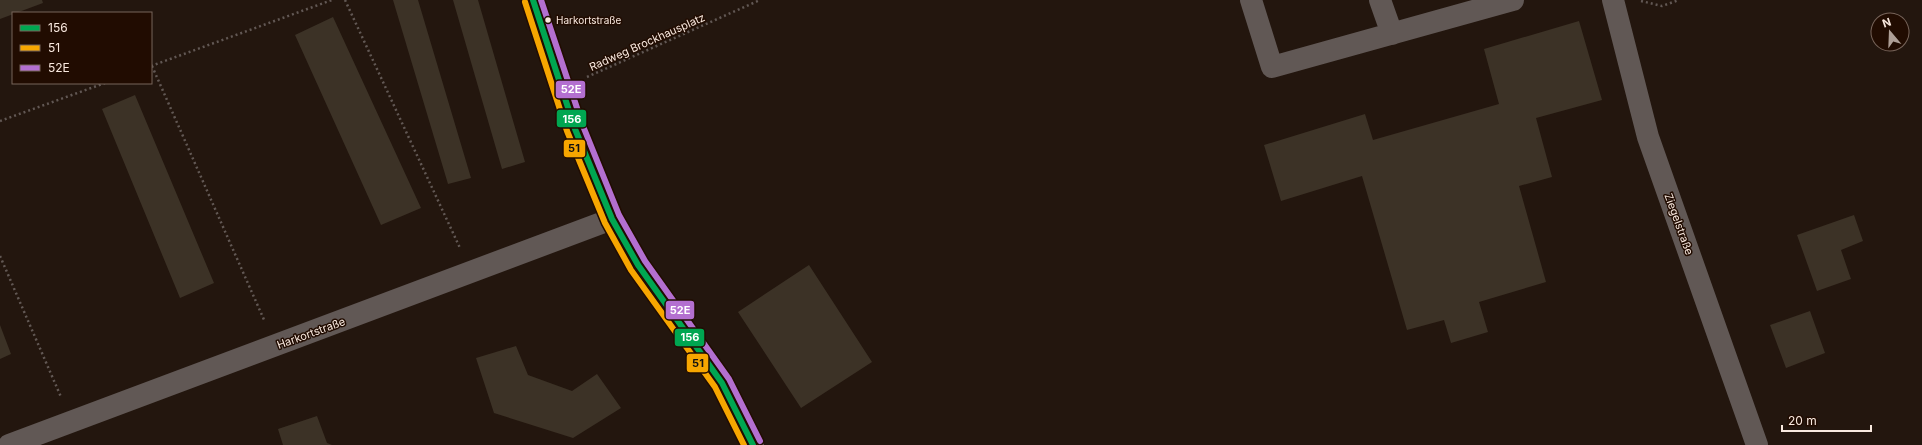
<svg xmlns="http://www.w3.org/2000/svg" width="1922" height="445" viewBox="0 0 1922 445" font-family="Inter,sans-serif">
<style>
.building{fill:#3c3226}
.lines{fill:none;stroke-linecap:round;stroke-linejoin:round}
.path{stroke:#625854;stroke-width:2.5;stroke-dasharray:2 3;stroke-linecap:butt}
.minor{stroke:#615855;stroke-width:22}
.bus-1-casing{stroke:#210c01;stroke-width:9}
.bus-2-casing{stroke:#210c01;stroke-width:9}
.bus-3-casing{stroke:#210c01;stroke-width:9}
.bus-1{stroke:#00a651;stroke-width:6}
.bus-2{stroke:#f7a600;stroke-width:6}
.bus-3{stroke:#b36fd0;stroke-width:6}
.bus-dot{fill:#f9e9df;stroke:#210c01;stroke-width:1.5}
.labels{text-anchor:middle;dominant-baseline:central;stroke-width:3;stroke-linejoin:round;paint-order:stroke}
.bus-label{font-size:10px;fill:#f9e9df;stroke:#210c01;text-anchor:start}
.street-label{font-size:11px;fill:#f9e9df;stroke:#210c01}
.line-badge{stroke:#210c01;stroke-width:1.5}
.badge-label{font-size:11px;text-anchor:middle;font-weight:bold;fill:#fff}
.pale-badge-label{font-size:11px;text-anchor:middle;font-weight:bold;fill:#111}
</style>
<rect width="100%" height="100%" fill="#23160e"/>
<!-- building -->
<path class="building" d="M0,0h42l1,3 -43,16z
M393,0h25l53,178 -23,6z
M453,0h25l47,162 -23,7z
M333,17l88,191 -40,17 -86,-190z
M1579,21l23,79 -66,18 16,59 -33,9 27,96 -67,20 9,30 -37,11 -7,-23 -37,10 -45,-154 -81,25 -17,-56 101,-31 8,26 126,-36 -15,-55z
M135,95l79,188 -34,15 -78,-189z
M1854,215l9,26 -22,9 10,29 -34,12 -20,-56z
M809,265l63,97 -71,46 -63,-96z
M1810,311l15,42 -39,15 -16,-43z
M0,325l11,29 -11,5z
M516,346l12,29 44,16 25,-17 24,34 -48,30 -79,-25 -18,-55z
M317,416l10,27 5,2h-49l-5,-16z"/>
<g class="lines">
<!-- path -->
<path class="path" d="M345,0l115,248
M1641,1l21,5 17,-6
M151,66l181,-66
M152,66l113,256
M587,77l173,-77
M0,121l105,-38
M0,256l61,141"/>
<!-- minor -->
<path class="minor" d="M533,0l42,129 37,90 26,46 84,118 31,62
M1251,0l21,67 241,-67
M1380,0l12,34
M1613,0l35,137 109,308
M9,445l603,-226"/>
<!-- bus-1 casing -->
<g class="bus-1-casing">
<path id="bus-1" d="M533,0l42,129 37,90 26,46 84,118 31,62"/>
</g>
<!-- bus-2 casing -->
<g class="bus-2-casing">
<path id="bus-2" d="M525,2l42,129 38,92 26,47 84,117 29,58"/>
</g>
<!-- bus-3 casing -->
<g class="bus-3-casing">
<path id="bus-3" d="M541,0l42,126 36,89 26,46 84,118 31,62"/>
</g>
<!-- bus-1 -->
<use href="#bus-1" class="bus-1"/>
<!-- bus-2 -->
<use href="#bus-2" class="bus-2"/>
<!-- bus-3 -->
<use href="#bus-3" class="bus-3"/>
</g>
<!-- markers -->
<circle class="bus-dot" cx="548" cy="20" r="3.5"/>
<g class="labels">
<!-- bus labels -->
<g class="bus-label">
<text x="556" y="20">Harkortstraße</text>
</g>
<!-- street labels -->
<g class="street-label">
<text transform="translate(647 42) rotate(-24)">Radweg Brockhausplatz</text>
<text transform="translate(1679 224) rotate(70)">Ziegelstraße</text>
<text transform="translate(311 333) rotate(-20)">Harkortstraße</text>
</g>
</g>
<g class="line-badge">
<rect x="555" y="80" width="31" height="19" rx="4" fill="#b36fd0"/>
<rect x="556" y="109" width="31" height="19" rx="4" fill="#00a651"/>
<rect x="563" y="139" width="23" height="19" rx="4" fill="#f7a600"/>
<rect x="665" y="300" width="30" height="20" rx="4" fill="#b36fd0"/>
<rect x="674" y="328" width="31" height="19" rx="4" fill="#00a651"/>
<rect x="686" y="353" width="23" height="20" rx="4" fill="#f7a600"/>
</g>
<g class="badge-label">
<text x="571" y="93">52E</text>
<text x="572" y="123">156</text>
<text x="680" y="314">52E</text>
<text x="690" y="341">156</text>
</g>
<g class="pale-badge-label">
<text x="574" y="152">51</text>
<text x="698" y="367">51</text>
</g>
<!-- legend -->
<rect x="12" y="12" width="140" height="72" fill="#210c01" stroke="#77645a"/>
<rect x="20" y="25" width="20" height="6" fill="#00a651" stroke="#77645a"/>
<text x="48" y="32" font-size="12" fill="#f9e9df">156</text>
<rect x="20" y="45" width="20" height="6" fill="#f7a600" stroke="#77645a"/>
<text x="48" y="52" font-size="12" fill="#f9e9df">51</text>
<rect x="20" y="65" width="20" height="6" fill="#b36fd0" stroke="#77645a"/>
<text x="48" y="72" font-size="12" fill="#f9e9df">52E</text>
<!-- north arrow -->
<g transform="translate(1890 32) rotate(341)"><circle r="19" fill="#210c01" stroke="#77645a"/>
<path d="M0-3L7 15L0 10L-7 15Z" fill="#ae9f96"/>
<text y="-6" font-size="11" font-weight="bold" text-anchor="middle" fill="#f9e9df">N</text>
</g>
<!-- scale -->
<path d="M1782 425v6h89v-6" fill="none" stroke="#f9e9df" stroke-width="2"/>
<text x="1788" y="425" font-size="12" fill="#f9e9df" stroke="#210c01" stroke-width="3" paint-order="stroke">20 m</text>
</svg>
